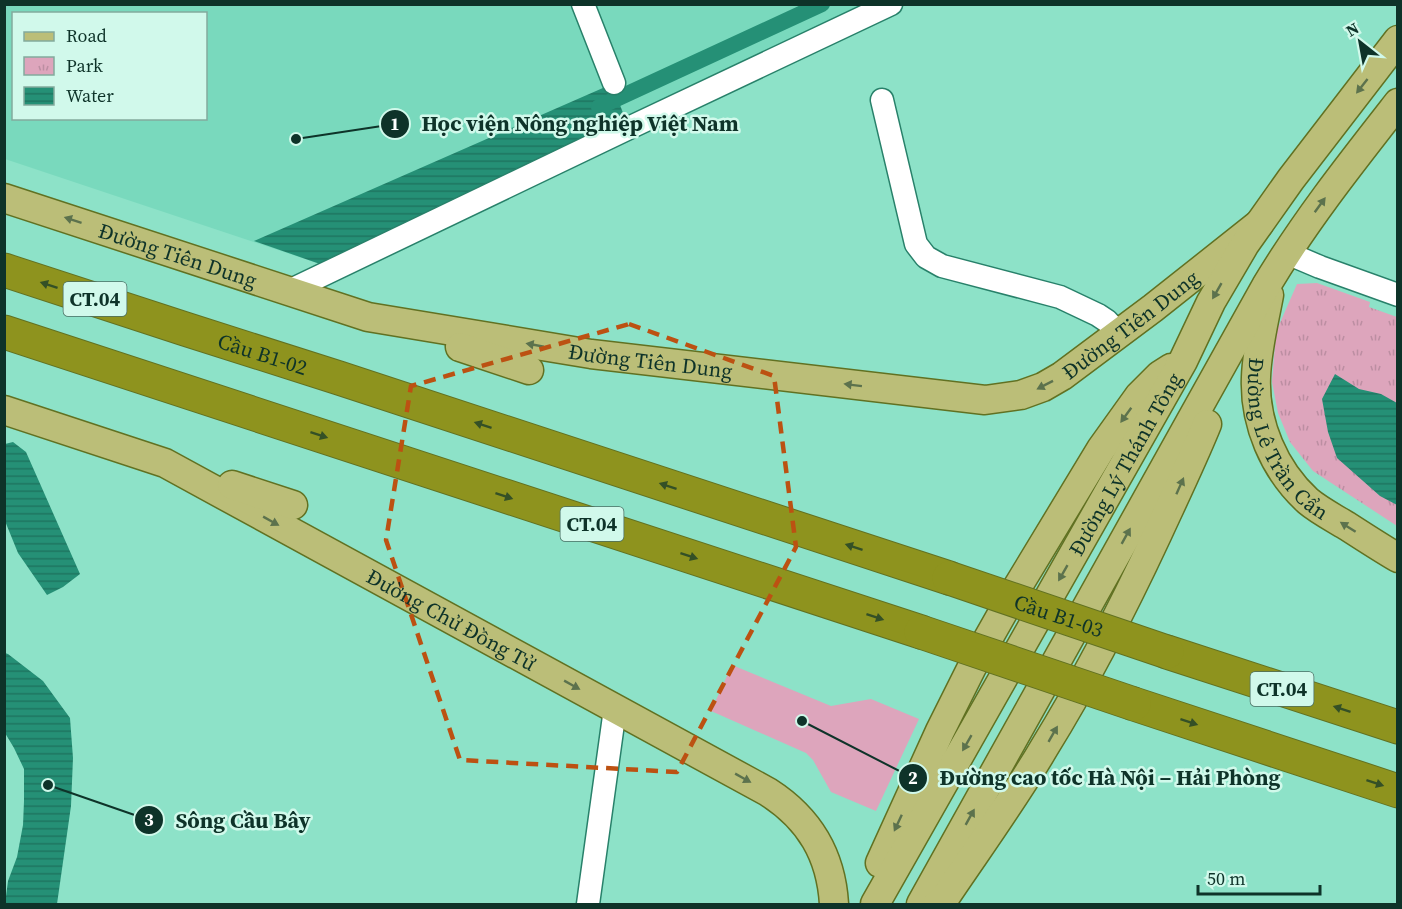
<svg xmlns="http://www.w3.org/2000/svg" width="1402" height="909" viewBox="0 0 1402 909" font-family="'Source Serif 4',serif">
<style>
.built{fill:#79d9bd;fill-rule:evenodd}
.grass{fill:#dda5bc}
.park{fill:url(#park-tufts)}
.water{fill:url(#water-rules)}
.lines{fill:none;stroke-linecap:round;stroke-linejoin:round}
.canal{stroke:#259076;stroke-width:16}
.minor-casing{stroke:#28816a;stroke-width:25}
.major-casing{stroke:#617122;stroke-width:31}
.highway-casing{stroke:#617122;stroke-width:35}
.minor{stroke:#fff;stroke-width:22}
.major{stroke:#bbbe78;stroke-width:28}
.highway{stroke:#8e931e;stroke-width:33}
.highway-bridge-casing{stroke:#617122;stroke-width:35;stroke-linecap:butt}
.highway-bridge{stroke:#8e931e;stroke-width:33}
.oneway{fill:#5c724d}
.oneway2{fill:#345026}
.marked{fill:none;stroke:#bc5112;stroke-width:4.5;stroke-dasharray:12 8;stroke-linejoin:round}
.labels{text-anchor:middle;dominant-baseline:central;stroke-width:5;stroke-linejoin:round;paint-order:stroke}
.shield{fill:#d1f9eb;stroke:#486e63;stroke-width:1.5}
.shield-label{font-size:20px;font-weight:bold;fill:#0e3329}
.street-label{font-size:21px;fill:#0e3329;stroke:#d1f9eb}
.leader{fill:none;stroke:#0e3329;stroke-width:2}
.callout-dot{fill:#0e3329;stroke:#d1f9eb;stroke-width:2}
.mark-label{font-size:18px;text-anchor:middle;font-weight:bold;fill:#fff}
.callout-label{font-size:22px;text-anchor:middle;font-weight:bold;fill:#0e3329;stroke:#d1f9eb;stroke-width:5;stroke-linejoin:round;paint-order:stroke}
</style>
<defs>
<pattern id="park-tufts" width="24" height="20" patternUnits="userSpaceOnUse" patternTransform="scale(1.5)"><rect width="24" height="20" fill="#dda5bc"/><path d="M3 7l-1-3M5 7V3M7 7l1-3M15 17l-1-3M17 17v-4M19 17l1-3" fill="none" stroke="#bc8ea2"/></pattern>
<pattern id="water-rules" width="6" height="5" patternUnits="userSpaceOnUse" patternTransform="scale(1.5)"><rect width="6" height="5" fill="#259076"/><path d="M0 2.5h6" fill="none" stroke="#1e7661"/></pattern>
</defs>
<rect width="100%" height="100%" fill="#8de2c8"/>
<!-- built -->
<path class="built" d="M5,5h870l-555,259 -315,-105zM14,14h192v104h-192z"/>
<!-- grass -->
<path class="grass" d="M732,665l99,41 40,-7 48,20 -43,92 -45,-19 -18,-32 -7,-7 -95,-42z"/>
<!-- park -->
<path class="park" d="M1317,283l53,19 -1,5 28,10v209l-84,-55 -23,-29 -12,-29 -6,-31 4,-50 21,-48z"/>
<!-- water -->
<path class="water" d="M612,84l16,42 -308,138 -66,-23z
M1335,374l24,15 22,5 16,9v102l-17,-9 -43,-38 -9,-26 -6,-33z
M13,442l13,10 54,122 -17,13 -16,8 -29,-42 -13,-32v-77z
M5,653l3,1 35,27 27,37 3,40 -2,48 -14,98h-52l3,-23 9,-24 6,-32 1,-24v-32l-10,-21 -9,-15z"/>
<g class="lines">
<!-- canal -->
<path class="canal" d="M599,107l223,-103"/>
<!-- minor casing -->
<g class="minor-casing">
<path id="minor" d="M583,4l31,79
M882,100l34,144 10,13 16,9 118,31 38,18 9,6 12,13
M1287,253l33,14 78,28
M289,291l342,-164 260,-123
M588,904l27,-195"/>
</g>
<!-- major casing -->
<g class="major-casing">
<g id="major">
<path id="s1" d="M4,198l364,119 223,37 394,46 36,-5 22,-8 19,-11 91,-68 106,-84"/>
<path id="s2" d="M1269,295c-5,27 -12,54 -13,82 -2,46 18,93 52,124 12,10 26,17 39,25 17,11 34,22 51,32"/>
<path d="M460,347l69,23"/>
<path id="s3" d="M4,410l161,53 603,329c42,27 63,63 66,112"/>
<path d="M232,485l61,20"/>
<path d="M880,863l60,-132 32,-64 43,-76 86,-142 38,-53 21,-21 11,-7"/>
<path id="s4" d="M875,904l308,-543 28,-59 34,-58 46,-65 107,-139"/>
<path d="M921,904l345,-618c39,-65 85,-123 132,-183"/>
<path d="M938,904l8,-8c33,-49 68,-97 98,-148 42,-68 79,-140 113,-213 17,-37 35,-74 50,-111"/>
</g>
</g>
<!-- highway casing -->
<g class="highway-casing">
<g id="highway">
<path id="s5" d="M4,270l181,59 154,49 610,200"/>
<path d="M4,332l917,300"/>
<path d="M1167,652l231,75"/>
<path d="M1134,704l264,87"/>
</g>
</g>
<!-- minor -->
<use href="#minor" class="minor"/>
<!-- major -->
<use href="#major" class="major"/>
<!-- highway -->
<use href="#highway" class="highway"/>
<!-- highway-bridge casing -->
<g class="highway-bridge-casing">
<g id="highway-bridge">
<path id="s6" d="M949,578l218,74"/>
<path d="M921,632l213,72"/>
</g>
</g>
<!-- highway-bridge -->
<use href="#highway-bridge" class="highway-bridge"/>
</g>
<!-- one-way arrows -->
<defs><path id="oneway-solid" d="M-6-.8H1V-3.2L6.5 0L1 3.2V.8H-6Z" transform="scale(1.5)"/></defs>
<g class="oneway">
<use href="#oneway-solid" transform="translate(1362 86) rotate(128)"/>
<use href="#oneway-solid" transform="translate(1320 205) rotate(-54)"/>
<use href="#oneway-solid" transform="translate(73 220) rotate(-162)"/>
<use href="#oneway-solid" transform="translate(1217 291) rotate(120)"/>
<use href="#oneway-solid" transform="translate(535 345) rotate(-170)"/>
<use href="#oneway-solid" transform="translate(853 385) rotate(-173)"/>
<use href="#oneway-solid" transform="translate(1045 385) rotate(153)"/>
<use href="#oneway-solid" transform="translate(1126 415) rotate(126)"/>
<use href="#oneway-solid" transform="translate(1180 486) rotate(-66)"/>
<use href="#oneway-solid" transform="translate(271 521) rotate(29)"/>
<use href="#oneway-solid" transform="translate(1348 527) rotate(-148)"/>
<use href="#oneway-solid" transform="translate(1126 536) rotate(-61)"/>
<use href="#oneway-solid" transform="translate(1063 573) rotate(120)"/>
<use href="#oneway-solid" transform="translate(572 685) rotate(29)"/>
<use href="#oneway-solid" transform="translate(1053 734) rotate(-60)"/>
<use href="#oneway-solid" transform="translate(967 743) rotate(120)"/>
<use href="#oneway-solid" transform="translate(743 778) rotate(29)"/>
<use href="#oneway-solid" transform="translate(970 817) rotate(-61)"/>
<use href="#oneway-solid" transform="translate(898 823) rotate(115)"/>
</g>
<g class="oneway2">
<use href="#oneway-solid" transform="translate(49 285) rotate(-162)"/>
<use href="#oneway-solid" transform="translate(483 425) rotate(-162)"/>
<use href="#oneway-solid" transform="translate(319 435) rotate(18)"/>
<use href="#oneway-solid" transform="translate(668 486) rotate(-162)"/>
<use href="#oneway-solid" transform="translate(504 496) rotate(18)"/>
<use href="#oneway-solid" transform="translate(854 547) rotate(-162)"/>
<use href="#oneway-solid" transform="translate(689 556) rotate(18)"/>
<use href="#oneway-solid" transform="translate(875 617) rotate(18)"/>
<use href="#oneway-solid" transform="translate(1342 709) rotate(-162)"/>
<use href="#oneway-solid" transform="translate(1189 722) rotate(18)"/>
<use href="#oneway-solid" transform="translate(1375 783) rotate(18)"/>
</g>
<!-- marked area -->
<path class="marked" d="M629,324l145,52 22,171 -119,225 -217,-12 -74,-220 25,-154z"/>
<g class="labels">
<!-- shield labels -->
<g class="shield">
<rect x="63.5" y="282" width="63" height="34" rx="4.5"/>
<rect x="560.5" y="507" width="63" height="34" rx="4.5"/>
<rect x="1250.5" y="672" width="63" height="34" rx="4.5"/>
</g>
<g class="shield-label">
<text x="95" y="299">CT.04</text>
<text x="592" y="524">CT.04</text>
<text x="1282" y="689">CT.04</text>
</g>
<!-- street labels -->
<g class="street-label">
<text stroke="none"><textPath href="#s1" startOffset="183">Đường Tiên Dung</textPath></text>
<text stroke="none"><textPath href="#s1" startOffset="1173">Đường Tiên Dung</textPath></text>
<text stroke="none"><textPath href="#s5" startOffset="272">Cầu B1-02</textPath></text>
<text stroke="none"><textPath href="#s1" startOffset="669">Đường Tiên Dung</textPath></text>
<text stroke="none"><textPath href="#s2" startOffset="154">Đường Lê Trần Cẩn</textPath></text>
<text stroke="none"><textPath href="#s4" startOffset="506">Đường Lý Thánh Tông</textPath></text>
<text stroke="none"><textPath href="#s6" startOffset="116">Cầu B1-03</textPath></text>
<text stroke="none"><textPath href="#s3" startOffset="496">Đường Chử Đồng Tử</textPath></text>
</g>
</g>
<!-- callouts -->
<path class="leader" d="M296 139L395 124M802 721L913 778M48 785L149 820"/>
<g class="callout-dot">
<circle cx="296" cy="139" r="6"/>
<circle cx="802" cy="721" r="6"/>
<circle cx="48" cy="785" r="6"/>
<circle cx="395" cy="124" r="15"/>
<circle cx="913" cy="778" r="15"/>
<circle cx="149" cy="820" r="15"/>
</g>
<g class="mark-label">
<text x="395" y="130">1</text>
<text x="913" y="784">2</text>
<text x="149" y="826">3</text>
</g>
<g class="callout-label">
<text x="580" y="131">Học viện Nông nghiệp Việt Nam</text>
<text x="1110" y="785">Đường cao tốc Hà Nội – Hải Phòng</text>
<text x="243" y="828">Sông Cầu Bây</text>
</g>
<!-- border -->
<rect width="1402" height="909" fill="none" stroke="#0e3329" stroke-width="12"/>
<!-- legend -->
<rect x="12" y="12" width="195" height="108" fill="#d1f9eb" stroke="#83aa9d" stroke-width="1.5"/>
<rect x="24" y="32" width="30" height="9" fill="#bbbe78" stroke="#83aa9d" stroke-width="1.5"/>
<text x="66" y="42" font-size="18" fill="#0e3329">Road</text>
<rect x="24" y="57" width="30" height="18" fill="url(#park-tufts)" stroke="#83aa9d" stroke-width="1.5"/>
<text x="66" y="72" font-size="18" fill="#0e3329">Park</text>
<rect x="24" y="87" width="30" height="18" fill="url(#water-rules)" stroke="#83aa9d" stroke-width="1.5"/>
<text x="66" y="102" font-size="18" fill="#0e3329">Water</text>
<!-- north arrow -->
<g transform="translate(1360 42) rotate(329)" stroke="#d1f9eb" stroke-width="4.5" paint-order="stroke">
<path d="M0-4.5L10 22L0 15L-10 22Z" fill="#0e3329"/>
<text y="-9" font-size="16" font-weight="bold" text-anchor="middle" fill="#0e3329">N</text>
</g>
<!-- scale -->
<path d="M1198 885v9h122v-9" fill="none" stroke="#0e3329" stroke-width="3"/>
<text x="1207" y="885" font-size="18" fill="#0e3329" stroke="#d1f9eb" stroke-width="4.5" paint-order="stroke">50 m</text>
</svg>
